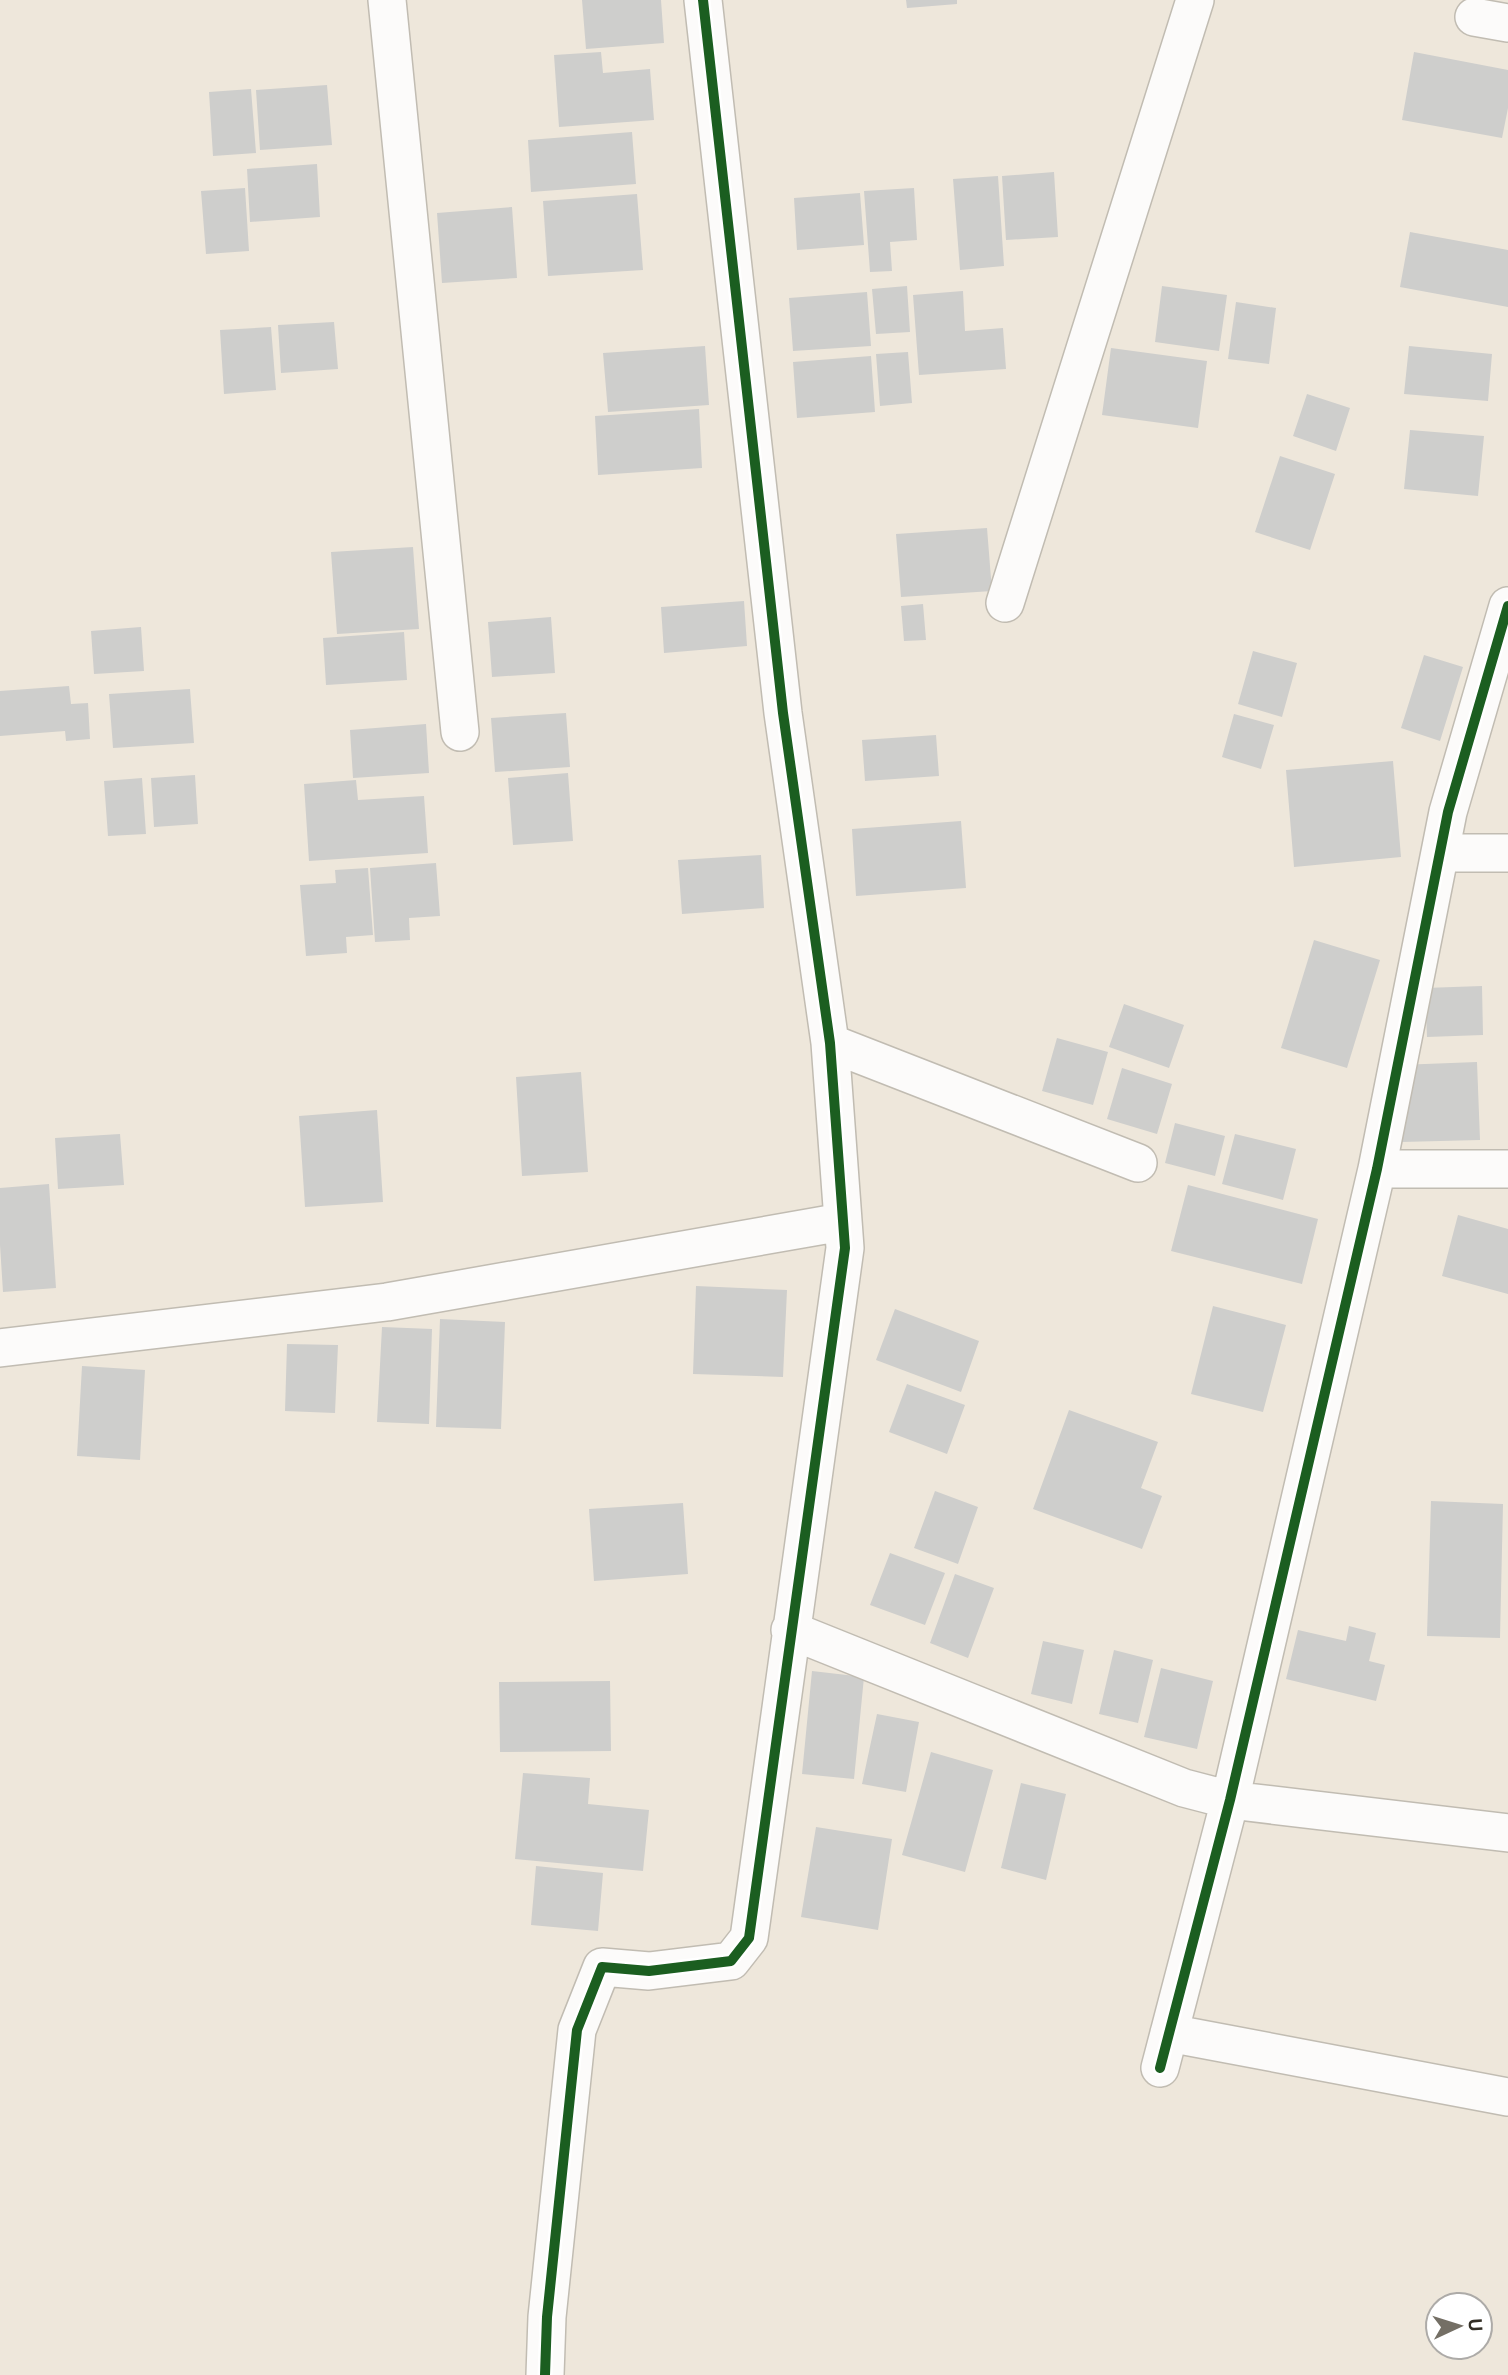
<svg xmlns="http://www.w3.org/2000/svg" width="1508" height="2375" viewBox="0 0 1508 2375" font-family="Ubuntu,sans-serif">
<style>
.building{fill:#cececc}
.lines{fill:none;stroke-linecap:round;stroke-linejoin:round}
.street-casing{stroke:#c1bcb2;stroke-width:40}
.street{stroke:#fcfbfa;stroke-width:37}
.cycleway-casing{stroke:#fff;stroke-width:15}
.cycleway{stroke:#1b5e20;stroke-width:10}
</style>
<rect width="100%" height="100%" fill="#eee7db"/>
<!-- building -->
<path class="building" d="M582,0h79l3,43 -78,6z
M906,0h51v4l-50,4z
M601,52l2,21 47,-4 4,51 -95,7 -5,-72z
M1414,52l94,18v38l-6,30 -100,-18z
M327,85l5,60 -72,5 -4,-60z
M251,89l5,64 -43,3 -4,-64z
M632,132l4,52 -105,8 -3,-52z
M317,164l3,53 -70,5 -3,-53z
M1054,172l4,65 -52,3 -4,-64z
M998,176l6,90 -44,4 -7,-91z
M245,188l4,63 -43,3 -5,-63z
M914,188l3,52 -27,2 2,29 -22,1 -6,-81z
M860,193l4,52 -67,5 -3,-52z
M637,194l6,76 -95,6 -5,-75z
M512,207l5,71 -75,5 -5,-70z
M1410,232l98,18v57l-108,-20z
M907,286l3,46 -34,2 -4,-45z
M1162,286l65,9 -8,56 -64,-9z
M963,291l2,40 38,-3 3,41 -87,6 -6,-80z
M867,292l4,54 -78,5 -4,-53z
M1236,302l40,6 -7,56 -41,-5z
M334,322l4,47 -57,4 -3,-48z
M271,327l5,63 -52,4 -4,-64z
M705,346l4,59 -101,7 -5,-59z
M1409,346l83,8 -4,47 -84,-7z
M1111,348l96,13 -9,67 -96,-13z
M908,352l4,51 -32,3 -4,-52z
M871,356l4,56 -78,6 -4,-56z
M1307,394l43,14 -14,43 -43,-15z
M699,409l3,59 -104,7 -3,-59z
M1410,430l74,6 -6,60 -74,-7z
M1280,456l55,18 -25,76 -55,-18z
M987,528l5,63 -91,6 -5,-63z
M413,547l6,82 -82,5 -6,-82z
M744,601l3,45 -83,7 -3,-46z
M923,604l3,36 -22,1 -3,-35z
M551,617l4,56 -63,4 -4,-55z
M141,627l3,44 -50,3 -3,-43z
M404,632l3,48 -81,5 -3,-47z
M1253,651l44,12 -15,54 -44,-13z
M1424,655l39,12 -23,74 -39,-13z
M69,686l2,18 17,-1 2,36 -24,2 -1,-10 -65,5v-45z
M190,689l4,54 -81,5 -4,-54z
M566,713l4,54 -75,5 -4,-54z
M1234,714l40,11 -13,44 -39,-12z
M426,724l3,49 -76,5 -3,-48z
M936,735l3,41 -74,5 -3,-41z
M1393,761l8,96 -107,10 -8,-97z
M568,773l5,68 -60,4 -5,-67z
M195,775l3,49 -44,3 -3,-49z
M142,778l4,56 -38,2 -4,-55z
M356,780l2,20 66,-4 4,57 -119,8 -5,-77z
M961,821l5,67 -110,8 -4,-67z
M761,855l3,53 -82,6 -4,-54z
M436,863l4,53 -31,2 1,22 -35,2 -5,-74z
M368,868l5,67 -27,2 1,16 -41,3 -6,-71 36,-2 -1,-13z
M1314,940l66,20 -33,108 -66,-20z
M1482,986l1,49 -56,2 -2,-49z
M1124,1004l60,21 -15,43 -60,-21z
M1057,1038l51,14 -15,53 -51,-14z
M1477,1062l3,78 -79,2 -2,-77z
M1122,1068l50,16 -15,50 -50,-15z
M581,1072l7,100 -66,4 -6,-99z
M377,1110l6,92 -78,5 -6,-91z
M1175,1123l50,13 -10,40 -50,-13z
M120,1134l4,51 -66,4 -3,-51z
M1235,1134l61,15 -13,51 -61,-16z
M49,1184l7,104 -53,4 -3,-47v-57z
M1188,1185l130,34 -16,65 -131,-33z
M1458,1215l50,14v65l-66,-18z
M696,1286l91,4 -4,87 -90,-3z
M1213,1306l73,19 -23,87 -72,-18z
M895,1309l84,32 -18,51 -85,-32z
M440,1319l65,3 -4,107 -65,-2z
M382,1327l50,2 -3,95 -52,-2z
M287,1344l51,1 -3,68 -50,-2z
M82,1366l63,4 -5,90 -63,-4z
M907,1384l58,21 -18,49 -58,-22z
M1069,1410l89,32 -17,46 21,8 -20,53 -109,-40z
M935,1491l43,16 -20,57 -44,-16z
M1431,1501l72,3 -3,134 -73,-2z
M683,1503l5,71 -94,7 -5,-72z
M890,1553l55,20 -20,52 -55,-20z
M955,1574l39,14 -26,70 -38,-15z
M1349,1626l27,7 -7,28 16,4 -9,36 -90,-22 12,-49 48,11z
M1043,1641l41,9 -12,54 -41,-10z
M1114,1650l39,10 -15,63 -39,-9z
M1161,1668l52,13 -16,68 -53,-12z
M812,1671l52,6 -10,102 -52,-5z
M610,1681l1,70 -111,1 -1,-70z
M877,1714l42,8 -13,70 -44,-8z
M931,1752l62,18 -28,102 -63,-17z
M523,1773l67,5 -2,26 61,6 -6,61 -128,-12z
M1021,1783l45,11 -20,86 -45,-12z
M816,1827l76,12 -14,91 -77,-13z
M536,1866l67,7 -5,58 -67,-6z"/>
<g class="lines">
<!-- street casing -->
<g class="street-casing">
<path id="street" d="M387,0l73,732
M1474,17l34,6
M1005,603l190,-603
M1440,853h68
M830,1043l308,120
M1377,1169h131
M0,1348l387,-46 455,-80
M790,1630l394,158 46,12 278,33
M1169,2033l339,64
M1160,2068l70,-268 147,-631 71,-357 60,-206
M545,2375l2,-58 30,-287 25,-63 47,4 82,-10 18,-23 96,-690 -15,-205 -47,-330 -80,-713"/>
</g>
<!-- street -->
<use href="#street" class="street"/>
<!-- cycleway casing -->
<g class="cycleway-casing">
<path id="cycleway" d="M1160,2068l70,-268 147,-631 71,-357 60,-206
M545,2375l2,-58 30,-287 25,-63 47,4 82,-10 18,-23 96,-690 -15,-205 -47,-330 -80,-713"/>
</g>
<!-- cycleway -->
<use href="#cycleway" class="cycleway"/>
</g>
<!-- north arrow -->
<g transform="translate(1459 2326) rotate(86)"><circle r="33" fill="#ffffff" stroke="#adaba8" stroke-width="2"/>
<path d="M0-5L12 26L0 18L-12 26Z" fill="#746f65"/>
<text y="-10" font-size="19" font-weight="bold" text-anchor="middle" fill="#332e25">U</text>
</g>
</svg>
